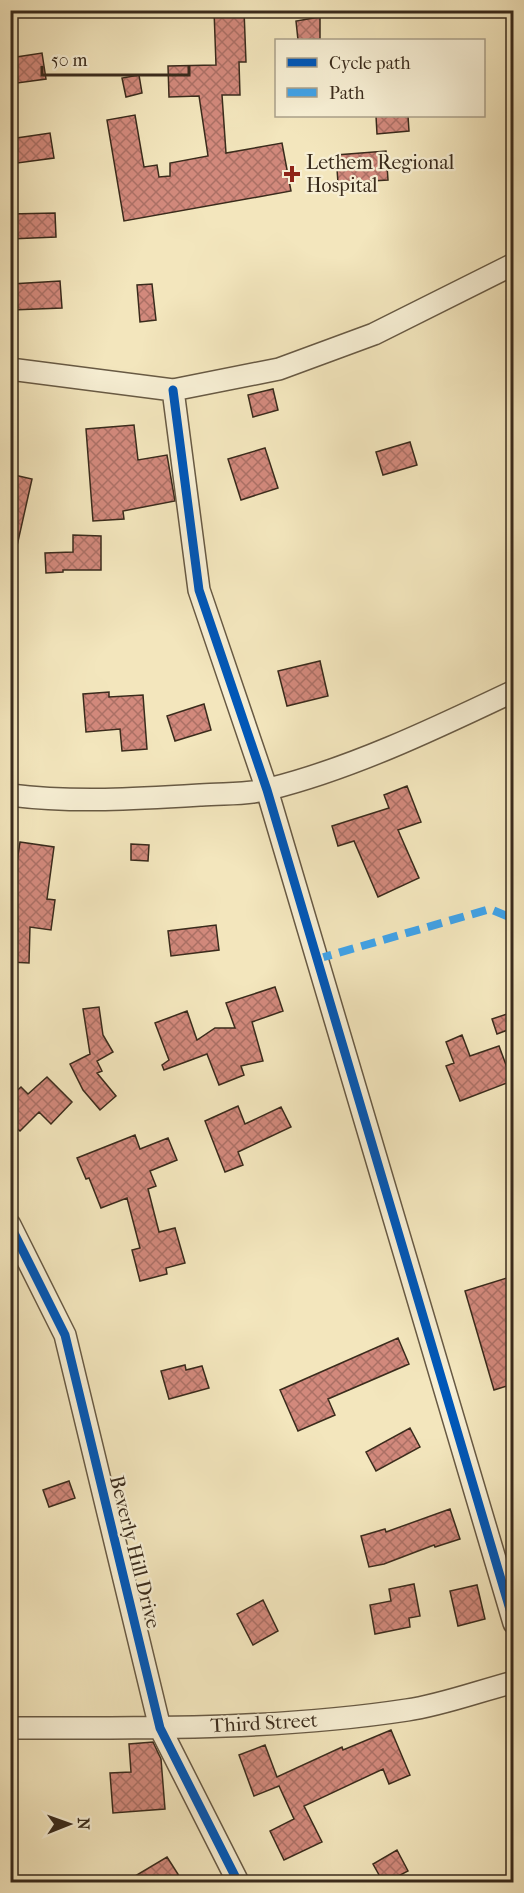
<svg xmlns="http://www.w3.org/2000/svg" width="524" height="1893" viewBox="0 0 524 1893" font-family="'IM FELL French Canon',serif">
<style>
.building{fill:url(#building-cross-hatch);stroke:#3a2b1c;stroke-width:1.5}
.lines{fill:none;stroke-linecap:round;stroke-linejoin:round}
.street-casing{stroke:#685a44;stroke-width:24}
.street{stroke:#f7efd4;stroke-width:21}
.quiet{stroke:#3fa3ea;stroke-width:8;stroke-dasharray:15 8;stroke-linecap:butt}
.cycleway-casing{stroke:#f7efd4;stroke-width:13}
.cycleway{stroke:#0057b8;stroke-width:9}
.poi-dot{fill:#8f2418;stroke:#f7efd4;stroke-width:2}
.labels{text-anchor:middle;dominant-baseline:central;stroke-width:4.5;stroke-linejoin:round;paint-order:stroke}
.poi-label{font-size:20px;fill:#3a2b1c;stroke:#f7efd4;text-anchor:start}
.street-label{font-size:20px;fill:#3a2b1c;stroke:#f7efd4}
</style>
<defs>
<pattern id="building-cross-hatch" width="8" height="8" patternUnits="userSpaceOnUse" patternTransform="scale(1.5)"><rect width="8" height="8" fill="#d2897c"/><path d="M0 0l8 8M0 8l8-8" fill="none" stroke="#ab7065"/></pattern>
</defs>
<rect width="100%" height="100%" fill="#f3e6bd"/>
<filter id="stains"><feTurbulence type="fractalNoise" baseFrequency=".00333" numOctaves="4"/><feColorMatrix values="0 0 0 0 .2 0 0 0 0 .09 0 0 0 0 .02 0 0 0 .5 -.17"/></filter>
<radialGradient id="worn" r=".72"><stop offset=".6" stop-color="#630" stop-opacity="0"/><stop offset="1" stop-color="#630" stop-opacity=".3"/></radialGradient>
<!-- building -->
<path class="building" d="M214,10h30l2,52h-7l1,33h-18l4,58 56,-10 9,48 -167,30 -17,-101 28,-5 9,52 13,-2 2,12 11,-1v-13l38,-7 -9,-60 -30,1 -1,-31 48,-1z
M320,17v22l-22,1 -2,-19z
M42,53l4,26 -36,5v-26z
M139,75l3,18 -16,4 -4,-19z
M376,116h32l1,15 -32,3z
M50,133l4,25 -44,6v-25z
M386,151l2,29 -50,3 -2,-28z
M55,213l1,24 -46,2v-25z
M60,281l2,27 -50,2 -1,-26z
M152,284l4,36 -16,2 -3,-37z
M273,389l5,21 -25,7 -5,-22z
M134,425l4,35 29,-5 8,46 -52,10 1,8 -31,2 -7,-92z
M410,442l7,23 -34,10 -7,-23z
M265,448l13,40 -37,12 -13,-41z
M10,474l22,5 -15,67 -7,-1z
M73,535l28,1v34h-38v2l-17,1 -1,-20 28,-1z
M320,661l8,35 -41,10 -9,-35z
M109,692v5l34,-2 4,54 -25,2 -2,-22 -34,3 -3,-38z
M204,704l7,26 -36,11 -8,-25z
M407,786l14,36 -23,8 21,48 -41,19 -24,-56 -16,5 -6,-20 57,-18 -5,-13z
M20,842l34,5 -7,52 8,1 -4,30 -21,-3 -1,36 -19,-1v-52z
M131,844l18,1 -1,16 -17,-1z
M216,925l3,25 -48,6 -3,-25z
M275,987l8,24 -31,11 11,39 -22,5 3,9 -25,10 -12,-31 -43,16 -2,-5 7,-5 -14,-37 32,-12 10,29 18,-12h20l-9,-25z
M99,1007l4,28 10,17 -16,9 5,10 -5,2 19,23 -16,14 -17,-20 -13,-26 20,-10 -7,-45z
M513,1012v16l-16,6 -5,-15z
M462,1035l8,21 29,-10 13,35 -52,20 -14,-35 8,-3 -8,-21z
M47,1077l25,25 -21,22 -12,-12 -19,19 -10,-9v-25l11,-10 7,7z
M238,1106l7,18 36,-17 10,20 -53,25 5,13 -18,7 -20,-51z
M135,1135l5,14 28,-11 9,22 -27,11 6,15 -8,3 11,43 16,-4 10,35 -19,5 1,6 -27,7 -8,-31 8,-2 -13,-50 -26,10 -12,-30 -3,1 -9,-21z
M513,1276v108l-19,6 -29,-99z
M398,1338l11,26 -81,35 7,16 -37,16 -18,-41z
M185,1365l1,5 16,-4 7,22 -40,11 -8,-28z
M410,1428l10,19 -44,24 -10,-19z
M69,1481l6,17 -26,9 -6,-17z
M450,1509l10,30 -25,8 -1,-2 -50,19 -15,3 -8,-31 24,-7 1,3z
M414,1584l6,32 -11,2 1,9 -35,7 -5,-29 21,-4 -2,-12z
M477,1585l8,34 -27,7 -8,-35z
M263,1600l15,31 -25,14 -16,-31z
M391,1730l19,45 -21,9 -6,-15 -79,37 18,36 -38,18 -14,-29 24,-12 -15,-33 -25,10 -15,-41 26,-10 12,32 65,-30 1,3z
M153,1742l8,17 4,50 -52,4 -3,-40 21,-1 -2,-28z
M397,1850l11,21 -21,11h-4l-10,-18z
M167,1857l16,25h-58z"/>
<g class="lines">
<!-- street casing -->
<g class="street-casing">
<path id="street" d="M10,369l163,21 106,-21 95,-35 140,-70
M173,390l26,200 68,200 247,833
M10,795c64,8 127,4 191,0 22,-2 47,0 68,-6 84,-21 167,-61 245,-98
M10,1225l55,110 95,393 78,154
M10,1728c133,0 266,2 397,-18 35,-5 72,-19 107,-28"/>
</g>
<!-- street -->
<use href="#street" class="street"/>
<!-- quiet -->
<path class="quiet" d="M317,959l173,-50 24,10"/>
<!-- cycleway casing -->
<g class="cycleway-casing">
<path id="cycleway" d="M173,390l26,200 68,200 247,833
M10,1225l55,110 95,393 78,154"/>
</g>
<!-- cycleway -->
<use href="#cycleway" class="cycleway"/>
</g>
<!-- markers -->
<path class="poi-dot" d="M289 165h6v6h6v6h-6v6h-6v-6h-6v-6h6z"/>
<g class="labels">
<!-- poi labels -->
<g class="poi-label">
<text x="306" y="162">Lethem Regional<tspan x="306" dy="23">Hospital</tspan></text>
</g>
<!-- street labels -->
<g class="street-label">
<text transform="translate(135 1552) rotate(76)">Beverly Hill Drive</text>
<text transform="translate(264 1723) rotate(-3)">Third Street</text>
</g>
</g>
<!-- margin -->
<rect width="524" height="1893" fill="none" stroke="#f3e6bd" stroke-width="36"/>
<rect x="12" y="12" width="500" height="1869" fill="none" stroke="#3a2b1c" stroke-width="3"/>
<rect x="18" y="18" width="488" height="1857" fill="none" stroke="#3a2b1c" stroke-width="1.5"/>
<!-- legend -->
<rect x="275" y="39" width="210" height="78" fill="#f7efd4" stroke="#aba18a" stroke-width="1.5"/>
<rect x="287" y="58" width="30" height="9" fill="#0057b8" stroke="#aba18a" stroke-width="1.5"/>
<text x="329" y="69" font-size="18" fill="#3a2b1c">Cycle path</text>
<rect x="287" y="88" width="30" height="9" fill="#3fa3ea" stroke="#aba18a" stroke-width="1.5"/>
<text x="329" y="99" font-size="18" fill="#3a2b1c">Path</text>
<!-- north arrow -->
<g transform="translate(69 1824) rotate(89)" stroke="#f7efd4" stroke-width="4.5" paint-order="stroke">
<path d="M0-4.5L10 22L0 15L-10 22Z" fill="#3a2b1c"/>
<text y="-9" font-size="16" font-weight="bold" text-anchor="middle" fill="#3a2b1c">N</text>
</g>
<!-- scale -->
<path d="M42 66v9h147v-9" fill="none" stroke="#3a2b1c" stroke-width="3"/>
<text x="51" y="66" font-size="18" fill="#3a2b1c" stroke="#f7efd4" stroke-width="4.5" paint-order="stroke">50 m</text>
<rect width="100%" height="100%" filter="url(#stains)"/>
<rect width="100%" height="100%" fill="url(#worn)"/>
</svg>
